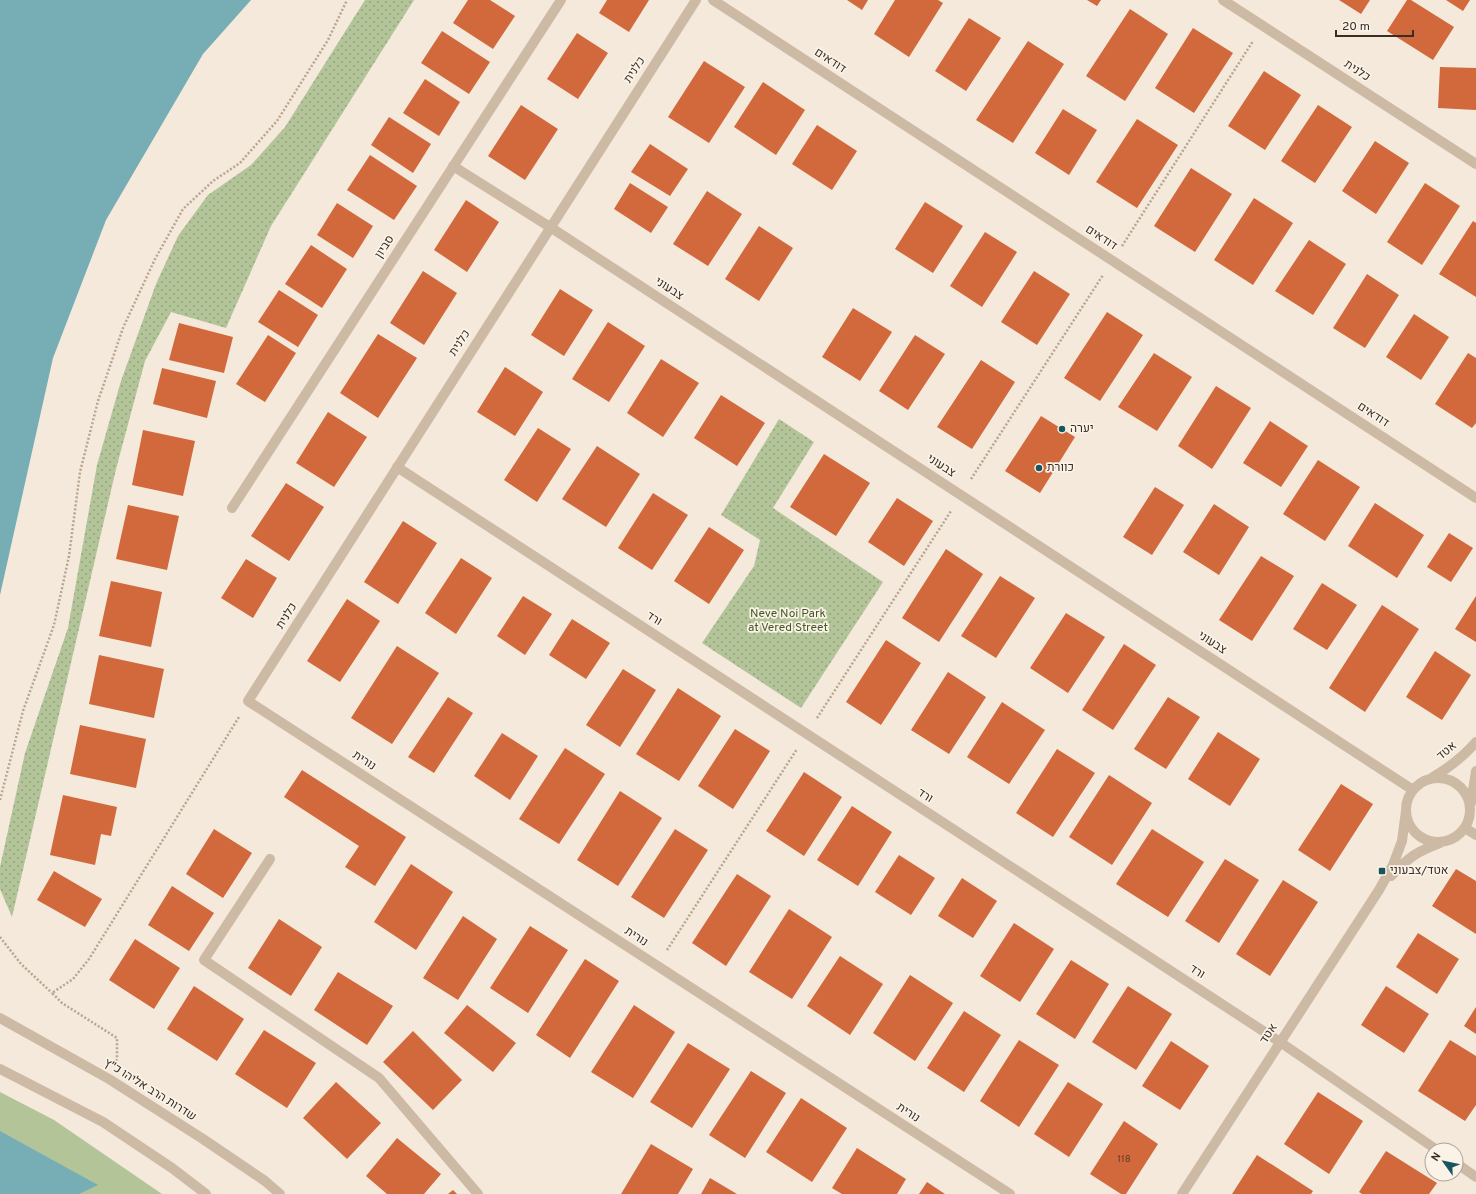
<svg xmlns="http://www.w3.org/2000/svg" width="1476" height="1194" viewBox="0 0 1476 1194" font-family="Overpass,Heebo,sans-serif">
<style>
.grass{fill:#b3c499}
.park{fill:url(#park-dots)}
.water{fill:#77adb4}
.building{fill:#d1693c}
.lines{fill:none;stroke-linecap:round;stroke-linejoin:round}
.path{stroke:#b9a48f;stroke-width:2.5;stroke-dasharray:2 2;stroke-linecap:butt}
.minor{stroke:#cdbaa5;stroke-width:10}
.poi-dot{fill:#19555e;stroke:#fbf3e7;stroke-width:1.5}
.labels{text-anchor:middle;dominant-baseline:central;stroke-width:3.5;stroke-linejoin:round;paint-order:stroke}
.number-label{font-size:10px;fill:#5e3d2c}
.street-label{font-size:12px;fill:#382e27;stroke:#fbf3e7}
.poi-label{font-size:12px;fill:#382e27;stroke:#fbf3e7;text-anchor:start}
.park-label{font-size:12px;fill:#445928;stroke:#fbf3e7}
</style>
<defs>
<pattern id="park-dots" width="8" height="8" patternUnits="userSpaceOnUse"><rect width="8" height="8" fill="#b3c499"/><path d="M2 2h.1M6 6h.1" fill="none" stroke="#93a07d" stroke-width="1.8" stroke-linecap="round"/></pattern>
</defs>
<rect width="100%" height="100%" fill="#f4e9da"/>
<!-- grass -->
<path class="grass" d="M0,1092l54,28 108,74h-162z"/>
<!-- park -->
<path class="park" d="M365,0h49l-143,226 -45,102 -55,-16 -26,49 -29,108 -104,448 -12,-28v-22l25,-114 43,-125 29,-163 24,-84 35,-97 22,-48 30,-41 43,-30 34,-38z
M779,419l35,23 -41,66 110,74 -82,126 -99,-65 52,-77 6,-26 -39,-25z"/>
<!-- water -->
<path class="water" d="M0,0h251l-48,54 -97,166 -53,138 -53,237z
M0,1131l98,54 -19,9h-79z"/>
<!-- building -->
<path class="building" d="M468,0h22l25,16 -22,33 -40,-26z
M607,0h42l-20,32 -30,-19z
M847,0h21l-6,10z
M895,0h43l5,3 -34,54 -35,-23z
M1087,0h14l-4,6z
M1339,0h31l-9,14z
M1407,0h4l43,27 -21,33 -46,-29z
M1446,0h24l-7,11z
M1130,9l38,25 -43,67 -39,-25z
M969,18l32,20 -35,53 -31,-20z
M1193,28l40,25 -39,60 -39,-25z
M442,31l48,31 -21,32 -48,-31z
M577,33l31,20 -30,46 -31,-20z
M1028,41l36,23 -51,79 -37,-23z
M704,61l41,26 -36,56 -41,-26z
M1440,67l36,1v42l-38,-2z
M1264,71l37,24 -36,55 -37,-24z
M425,79l35,23 -21,34 -36,-23z
M763,82l42,28 -29,45 -42,-28z
M521,105l37,24 -33,51 -37,-24z
M1318,105l34,22 -37,56 -34,-22z
M1063,109l34,21 -28,45 -34,-22z
M389,117l42,27 -18,29 -42,-28z
M1137,119l41,26 -41,63 -41,-26z
M817,125l40,26 -25,39 -40,-26z
M1375,141l34,22 -33,51 -34,-23z
M650,144l38,25 -18,27 -39,-24z
M370,155l47,31 -23,34 -47,-30z
M1191,168l41,26 -37,58 -41,-26z
M630,183l38,24 -17,26 -37,-24z
M1425,183l35,23 -38,59 -35,-23z
M707,191l35,23 -34,52 -35,-22z
M1254,198l39,25 -40,62 -39,-25z
M466,200l33,22 -32,50 -33,-22z
M925,202l38,24 -30,47 -38,-24z
M337,203l36,23 -20,32 -36,-23z
M1473,221l3,2v74l-37,-23z
M759,226l34,22 -34,53 -34,-22z
M985,232l32,20 -35,55 -32,-21z
M1309,240l37,24 -33,51 -38,-24z
M311,245l36,24 -25,39 -37,-24z
M423,271l34,22 -33,52 -34,-22z
M1034,271l36,23 -33,51 -36,-23z
M1367,274l32,21 -34,53 -32,-20z
M560,289l33,21 -29,46 -33,-21z
M279,290l39,25 -20,32 -40,-25z
M853,308l39,24 -32,49 -38,-24z
M1107,312l36,23 -43,66 -36,-23z
M1414,314l35,23 -28,43 -35,-23z
M608,322l37,24 -36,56 -37,-23z
M179,323l54,14 -9,36 -55,-13z
M378,334l39,24 -39,60 -38,-25z
M268,335l28,18 -31,49 -29,-18z
M915,335l30,19 -37,56 -29,-19z
M1154,353l38,24 -35,54 -39,-24z
M1468,353l8,5v65l-4,5 -37,-24z
M661,359l38,24 -36,54 -36,-24z
M981,360l34,22 -43,67 -35,-22z
M505,367l38,25 -28,44 -38,-24z
M162,368l54,13 -9,37 -54,-14z
M1216,386l35,22 -39,61 -34,-23z
M721,395l44,28 -28,43 -43,-28z
M328,412l39,25 -33,50 -38,-24z
M1041,416l34,21 -35,56 -35,-22z
M1270,421l38,25 -27,41 -38,-24z
M538,428l33,21 -34,53 -33,-22z
M143,430l52,11 -12,55 -51,-11z
M597,446l43,28 -34,53 -44,-28z
M824,454l46,29 -34,53 -46,-29z
M1318,460l42,27 -35,54 -42,-27z
M286,483l38,24 -35,54 -38,-25z
M1155,487l29,18 -32,50 -29,-18z
M653,493l35,22 -36,55 -34,-22z
M897,498l36,23 -29,45 -36,-24z
M1375,503l49,32 -27,43 -49,-32z
M1214,504l35,23 -30,48 -36,-23z
M128,505l51,11 -12,54 -51,-11z
M403,521l34,22 -39,61 -34,-22z
M709,527l35,23 -35,54 -35,-23z
M1449,533l24,15 -22,34 -24,-15z
M946,549l37,25 -44,68 -37,-24z
M1261,556l33,20 -42,65 -33,-21z
M461,558l31,20 -36,56 -31,-21z
M246,559l31,19 -24,40 -32,-20z
M1000,576l35,22 -39,60 -35,-22z
M111,581l51,11 -11,55 -52,-11z
M1322,583l35,22 -30,45 -34,-21z
M523,596l29,18 -27,41 -28,-19z
M1476,596v46l-21,-13z
M347,599l33,22 -40,61 -33,-21z
M1382,605l37,24 -54,83 -36,-24z
M1066,613l39,24 -37,56 -38,-25z
M572,619l38,24 -24,36 -37,-24z
M886,640l35,23 -40,62 -35,-23z
M1124,644l32,21 -43,65 -31,-20z
M397,646l42,27 -47,71 -41,-26z
M1435,651l36,24 -29,45 -36,-23z
M99,655l65,14 -10,49 -65,-14z
M623,669l33,21 -36,57 -34,-22z
M948,672l38,25 -37,57 -38,-24z
M678,688l43,28 -42,65 -43,-27z
M448,697l25,16 -39,60 -26,-16z
M1168,697l32,20 -34,52 -32,-20z
M1002,702l43,28 -36,54 -42,-27z
M80,725l66,14 -10,49 -66,-14z
M735,729l35,22 -37,58 -35,-23z
M1218,732l42,27 -30,47 -42,-27z
M502,733l36,23 -28,44 -36,-24z
M565,748l40,26 -46,70 -40,-25z
M1057,749l38,24 -42,64 -37,-24z
M302,770l104,67 -31,49 -30,-19 14,-21 -75,-49z
M804,772l38,25 -38,59 -38,-25z
M1109,775l43,28 -40,62 -43,-28z
M1341,784l32,20 -43,67 -32,-21z
M620,791l42,27 -44,68 -41,-26z
M63,795l54,12 -6,29 -10,-2 -6,31 -45,-10z
M852,806l40,26 -34,54 -41,-26z
M214,829l38,24 -29,45 -37,-24z
M675,829l33,21 -44,68 -33,-21z
M1152,829l52,33 -36,55 -52,-33z
M899,855l36,23 -24,37 -36,-23z
M1225,859l34,21 -40,63 -34,-22z
M411,864l42,28 -37,58 -42,-28z
M1456,869l20,12v53l-44,-28z
M54,871l48,28 -17,28 -48,-27z
M737,874l34,22 -45,70 -34,-23z
M962,878l35,23 -24,37 -35,-22z
M1283,880l35,22 -48,74 -34,-22z
M172,886l42,27 -25,38 -41,-26z
M789,909l43,28 -40,62 -43,-27z
M463,916l34,23 -39,61 -35,-22z
M279,919l43,28 -31,49 -43,-28z
M1014,923l40,26 -34,53 -40,-26z
M530,926l38,24 -40,63 -38,-25z
M1418,933l41,26 -22,35 -41,-27z
M135,939l45,29 -26,41 -45,-29z
M840,956l43,28 -33,51 -43,-29z
M585,959l34,22 -49,77 -34,-23z
M1071,960l38,24 -34,55 -39,-25z
M338,972l55,34 -26,39 -53,-35z
M910,975l43,28 -38,58 -42,-28z
M194,986l50,33 -27,42 -50,-32z
M1128,986l44,28 -36,56 -44,-28z
M1386,986l43,28 -25,39 -43,-28z
M467,1005l49,38 -23,29 -49,-39z
M634,1005l41,27 -42,66 -42,-26z
M1476,1007v27l-12,-8z
M964,1011l37,24 -37,57 -37,-24z
M264,1030l52,33 -29,45 -52,-34z
M413,1031l49,49 -29,30 -50,-48z
M1019,1040l40,25 -40,62 -39,-26z
M1450,1040l26,16v49l-11,16 -47,-30z
M1171,1041l38,25 -29,44 -38,-24z
M688,1043l42,26 -38,59 -42,-26z
M751,1071l35,22 -41,65 -36,-23z
M336,1082l45,41 -34,36 -44,-41z
M1068,1082l35,22 -34,53 -35,-23z
M1318,1092l45,29 -34,53 -45,-30z
M801,1098l46,30 -35,54 -46,-30z
M1124,1121l34,23 -32,50h-5l-31,-20z
M397,1138l44,36 -17,20h-37l-21,-18z
M651,1144l42,25 -15,25h-57z
M857,1148l49,31 -9,15h-55l-10,-6z
M1386,1151l51,32 -8,11h-67l-3,-2z
M1257,1155l56,36 -2,3h-79z
M710,1178l27,16h-36z
M927,1182l18,12h-26z
M453,1190l4,4h-9z"/>
<g class="lines">
<!-- path -->
<path class="path" d="M1122,246l131,-205
M971,479l132,-204
M817,718l134,-207
M0,800l23,-89 31,-86 15,-69 11,-84 18,-71 25,-73 32,-69 28,-50 30,-28 27,-18 37,-42 51,-81 19,-40
M0,937l21,27 31,29
M667,950l130,-201
M116,1061l1,-2v-21l-55,-35 -10,-10 21,-14 16,-20 150,-242"/>
<!-- minor -->
<path class="minor" d="M696,0l-448,701 762,493
M713,0l763,498
M1223,0l253,164
M453,166l97,61 863,563
M397,467l883,575 157,108
M232,508l329,-508
M1433,777c17,-10 31,-21 43,-35
M1406 810a32 32 0 1 1 64 0a32 32 0 1 1-64 0Z
M1471,803l5,-32
M1465,828l11,7
M270,859l-66,101 175,118 99,116
M1391,876c18,-19 25,-24 49,-33
M0,1018l109,61 94,60 62,42 15,13
M0,1069l103,53 69,46 34,26
M1456,1163l20,14
M1182,1194l197,-304 14,-25 9,-24 4,-30"/>
</g>
<!-- markers -->
<g class="poi-dot">
<circle cx="1062" cy="429" r="4"/>
<circle cx="1039" cy="468" r="4"/>
<rect x="1378" y="867" width="8" height="8" rx="2"/>
</g>
<g class="labels">
<!-- number labels -->
<g class="number-label">
<text x="1124" y="1159">118</text>
</g>
<!-- street labels -->
<g class="street-label">
<text transform="translate(830 61) rotate(33)">דודאים</text>
<text transform="translate(635 70) rotate(-57)">כלנית</text>
<text transform="translate(1357 71) rotate(33)">כלנית</text>
<text transform="translate(1101 238) rotate(33)">דודאים</text>
<text transform="translate(385 247) rotate(-57)">סביון</text>
<text transform="translate(669 289) rotate(33)">צבעוני</text>
<text transform="translate(460 343) rotate(-57)">כלנית</text>
<text transform="translate(1373 415) rotate(33)">דודאים</text>
<text transform="translate(941 466) rotate(33)">צבעוני</text>
<text transform="translate(287 616) rotate(-58)">כלנית</text>
<text transform="translate(654 619) rotate(33)">ורד</text>
<text transform="translate(1212 643) rotate(33)">צבעוני</text>
<text transform="translate(1447 751) rotate(-40)">אטד</text>
<text transform="translate(364 761) rotate(33)">נורית</text>
<text transform="translate(925 796) rotate(33)">ורד</text>
<text transform="translate(636 937) rotate(33)">נורית</text>
<text transform="translate(1197 972) rotate(33)">ורד</text>
<text transform="translate(1269 1034) rotate(-57)">אטד</text>
<text transform="translate(150 1090) rotate(32)">שדרות הרב אליהו כ"ץ</text>
<text transform="translate(908 1113) rotate(33)">נורית</text>
</g>
<!-- poi labels -->
<g class="poi-label">
<text x="1070" y="429">יערה</text>
<text x="1047" y="468">כוורת</text>
<text x="1390" y="871">אטד/צבעוני</text>
</g>
<!-- park labels -->
<g class="park-label">
<text x="788" y="614">Neve Noi Park<tspan x="788" dy="14">at Vered Street</tspan></text>
</g>
</g>
<!-- north arrow -->
<g transform="translate(1444 1162) rotate(303)"><circle r="19" fill="#fbf3e7" stroke="#ada49a"/>
<path d="M0-3L7 15L0 10L-7 15Z" fill="#19555e"/>
<text y="-6" font-size="11" font-weight="bold" text-anchor="middle" fill="#382e27">N</text>
</g>
<!-- scale -->
<path d="M1336 30v6h77v-6" fill="none" stroke="#382e27" stroke-width="2"/>
<text x="1342" y="30" font-size="12" fill="#382e27" stroke="#fbf3e7" stroke-width="3" paint-order="stroke">20 m</text>
</svg>
